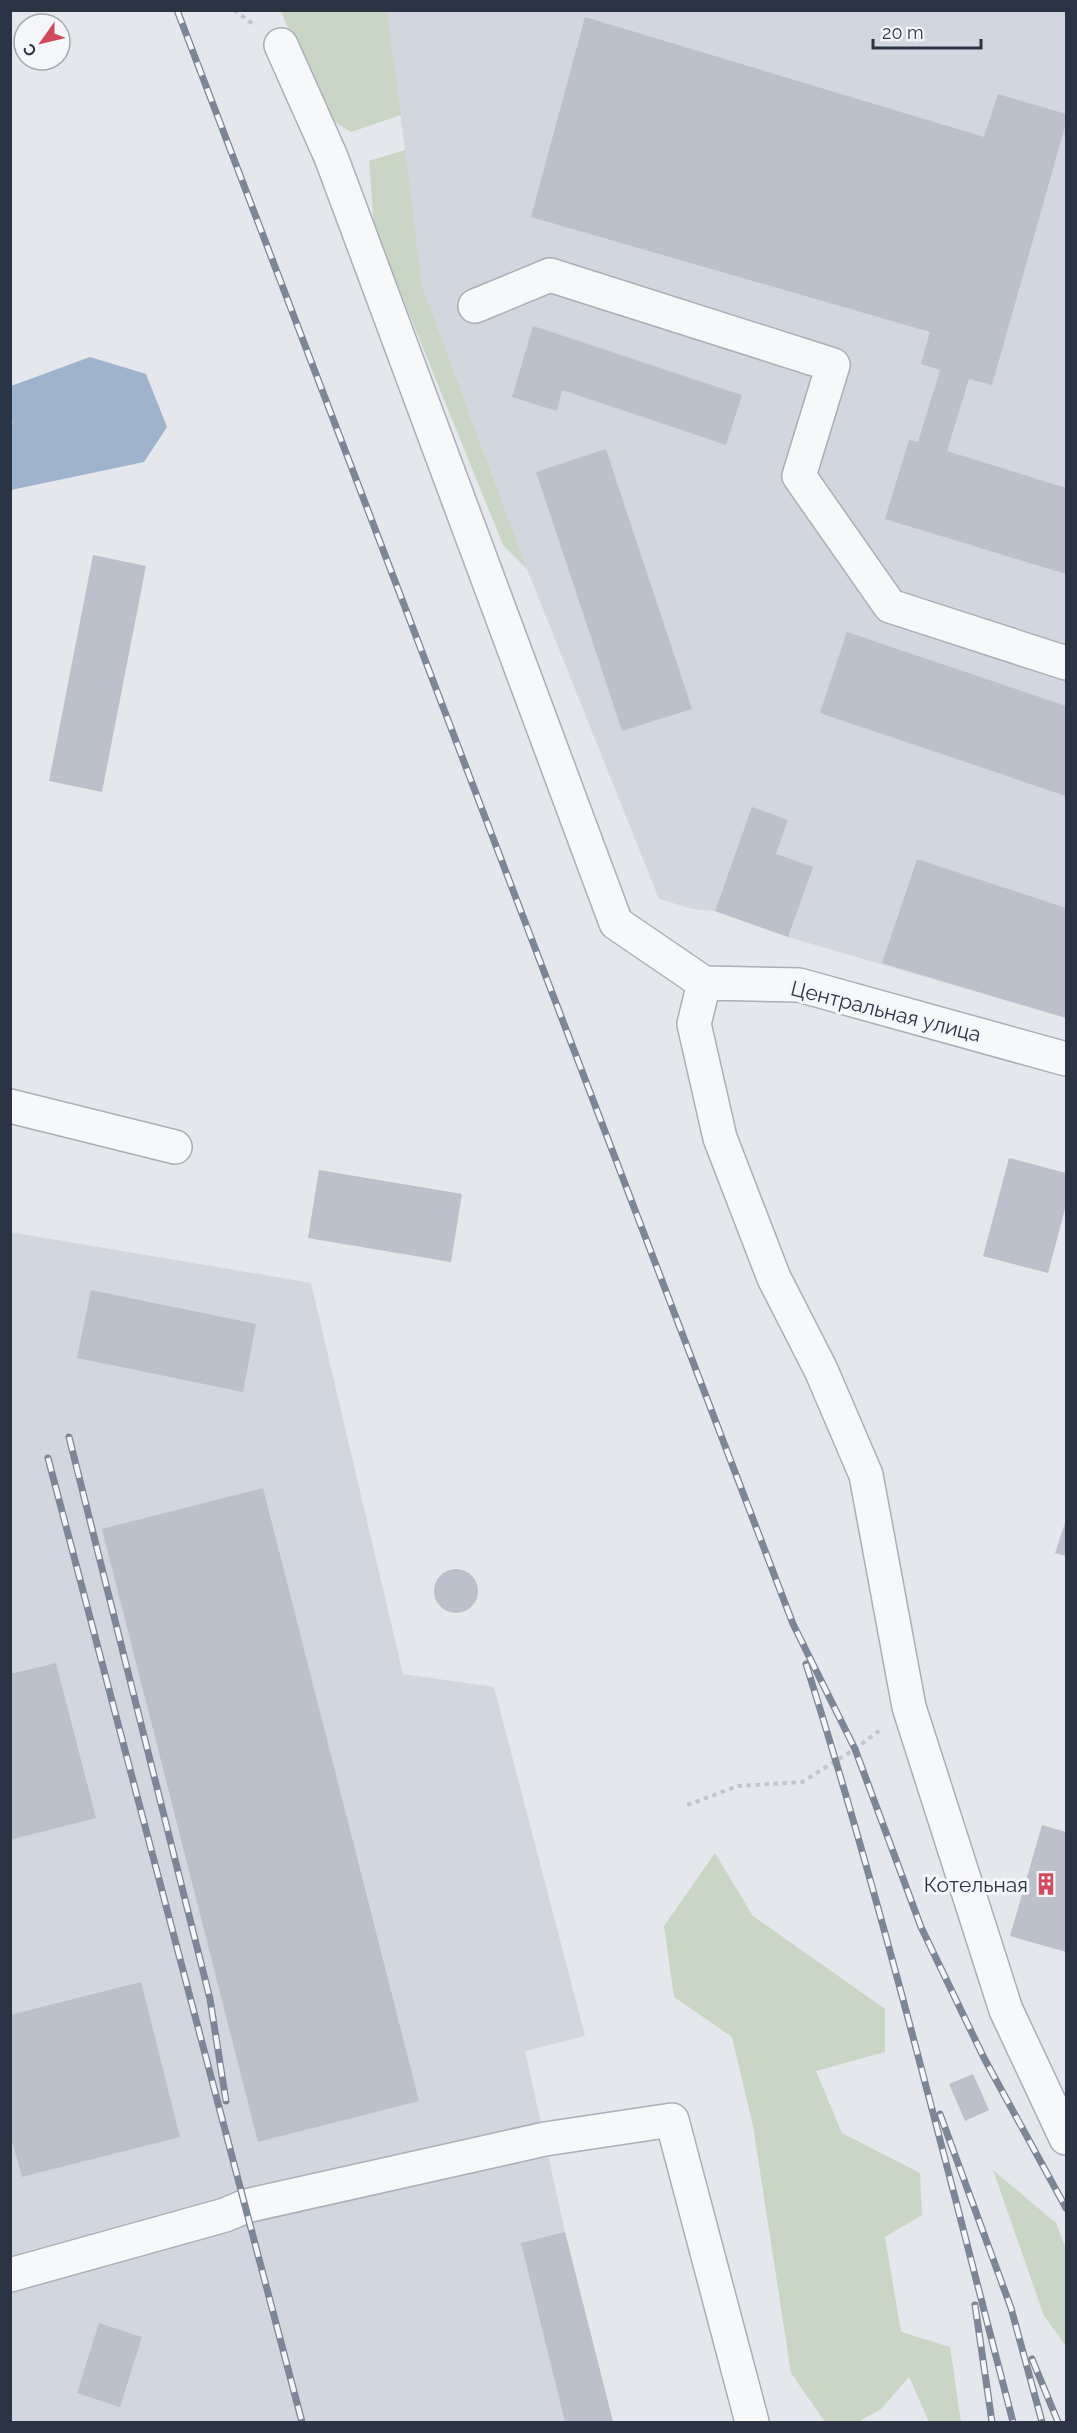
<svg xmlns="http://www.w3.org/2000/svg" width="1077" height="2433" viewBox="0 0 1077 2433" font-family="Raleway,sans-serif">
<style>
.built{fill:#d2d6de}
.green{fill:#c9d6c5}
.water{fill:#9fb4cc}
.building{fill:#bbc0ca}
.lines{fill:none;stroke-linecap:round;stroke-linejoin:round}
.minor-casing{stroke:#a9aeb7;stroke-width:36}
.path{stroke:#c2c5cb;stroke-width:4;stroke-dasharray:4.5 4.5;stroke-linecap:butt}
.minor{stroke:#f7f8fa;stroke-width:33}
.rail-casing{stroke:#7d8696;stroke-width:7}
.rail{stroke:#f4f6f9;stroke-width:4.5;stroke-dasharray:14;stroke-linecap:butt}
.labels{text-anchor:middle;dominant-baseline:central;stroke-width:6;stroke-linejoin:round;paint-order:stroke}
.street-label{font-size:21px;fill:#2b3445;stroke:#f4f6f9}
.poi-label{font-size:21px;fill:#2b3445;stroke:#f4f6f9;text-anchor:end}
</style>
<rect width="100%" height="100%" fill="#e4e7ec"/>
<!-- built -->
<path class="built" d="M387,11h679v1007l-278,-81 -73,-26 -22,-2 -34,-10 -132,-330 -105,-284z
M10,1232l301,51 92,391 91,13 91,349 -60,15 40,181 48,190h-602z"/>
<!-- green -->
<path class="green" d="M281,11h106l14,104 -50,17 -29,-18z
M405,150l17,135 105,284 -24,-24 -129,-318 -5,-66z
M715,1853l38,63 132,93v43l-69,19 26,62 78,40 2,42 -37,22 16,95 49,15 11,75h-32l-20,-45 -28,32 -23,13h-33l-34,-49 -38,-247 -21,-89 -58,-40 -10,-71z
M993,2170l63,53 10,26v97l-22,-30z"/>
<!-- water -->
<path class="water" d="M90,357l56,17 21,53 -23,35 -133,28v-104z"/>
<!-- building -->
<path class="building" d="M585,17l399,120 14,-43 68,20v9l-74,262 -23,-6 -22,72 119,37v86l-181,-55 24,-79 9,2 22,-72 -19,-6 9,-32 -399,-115z
M533,326l209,69 -16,50 -164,-55 -5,21 -45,-14z
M606,449l86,260 -70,22 -86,-259z
M93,555l53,11 -44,226 -53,-11z
M847,632l219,74v90l-246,-83z
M752,807l36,13 -12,34 37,13 -25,70 -73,-26z
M917,859l149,49v110l-184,-55z
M1009,1158l57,15v32l-18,68 -65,-17z
M319,1170l143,24 -11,68 -143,-24z
M91,1290l165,34 -13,68 -166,-34z
M263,1488l156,613 -161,41 -156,-613z
M1066,1520v36l-11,-3z
M434 1591a22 22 0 1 1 44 0a22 22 0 1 1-44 0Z
M56,1663l40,155 -86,22v-166z
M1042,1825l24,7v120l-56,-16z
M141,1982l39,155 -158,40 -12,-43v-119z
M973,2074l16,36 -24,11 -16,-37z
M565,2232l48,190h-48l-44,-179z
M99,2323l43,14 -22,70 -43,-14z"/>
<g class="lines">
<!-- minor casing -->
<g class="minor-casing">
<path id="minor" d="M281,45l50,112 285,766 88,60
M475,306l75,-31 283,90 -34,111 91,130 176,57
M704,983l-10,41 26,114 54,140 47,92 45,105 43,232 97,303 60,128
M704,983l95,2 267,74
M10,1106l165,41
M10,2275l215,-60 21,-9 299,-67 127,-19 80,302"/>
</g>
<!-- path -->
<path class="path" d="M234,10l19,14
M10,423h3
M687,1805l51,-19 64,-4 53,-33 25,-19"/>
<!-- minor -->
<use href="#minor" class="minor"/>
<!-- rail casing -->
<g class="rail-casing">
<path id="rail" d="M177,10l616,1614 62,125 66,178 63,131 82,150
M69,1437l141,562 16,102
M48,1458l254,964
M806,1664c79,250 141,505 207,758
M940,2114l71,194 31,114
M975,2305l17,117
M1032,2359l26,63"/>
</g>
<!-- rail -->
<use href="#rail" class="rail"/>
</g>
<!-- icons -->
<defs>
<g id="building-bare" transform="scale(1.8)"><path d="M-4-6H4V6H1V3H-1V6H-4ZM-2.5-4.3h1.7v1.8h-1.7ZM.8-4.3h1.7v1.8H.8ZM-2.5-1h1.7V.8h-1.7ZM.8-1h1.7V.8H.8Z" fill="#d1495b" stroke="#f4f6f9" stroke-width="2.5" paint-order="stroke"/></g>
</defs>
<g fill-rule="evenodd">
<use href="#building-bare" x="1046" y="1884"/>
</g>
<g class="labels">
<!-- street labels -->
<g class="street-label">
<text transform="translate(886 1011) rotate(14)">Центральная улица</text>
</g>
<!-- poi labels -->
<g class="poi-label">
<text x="1028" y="1884">Котельная</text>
</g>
</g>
<!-- border -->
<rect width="1077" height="2433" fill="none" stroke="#2b3445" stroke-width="24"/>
<!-- north arrow -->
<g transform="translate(42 42) rotate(236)"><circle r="28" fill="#f4f6f9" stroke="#a4a8b1" stroke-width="1.5"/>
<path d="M0-4.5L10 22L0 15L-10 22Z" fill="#d1495b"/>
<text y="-9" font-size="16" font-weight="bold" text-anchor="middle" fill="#2b3445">С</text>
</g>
<!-- scale -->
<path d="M873 39v9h108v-9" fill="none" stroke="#2b3445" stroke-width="3"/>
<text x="882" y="39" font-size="18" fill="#2b3445" stroke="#f4f6f9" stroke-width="4.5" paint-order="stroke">20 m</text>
</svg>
